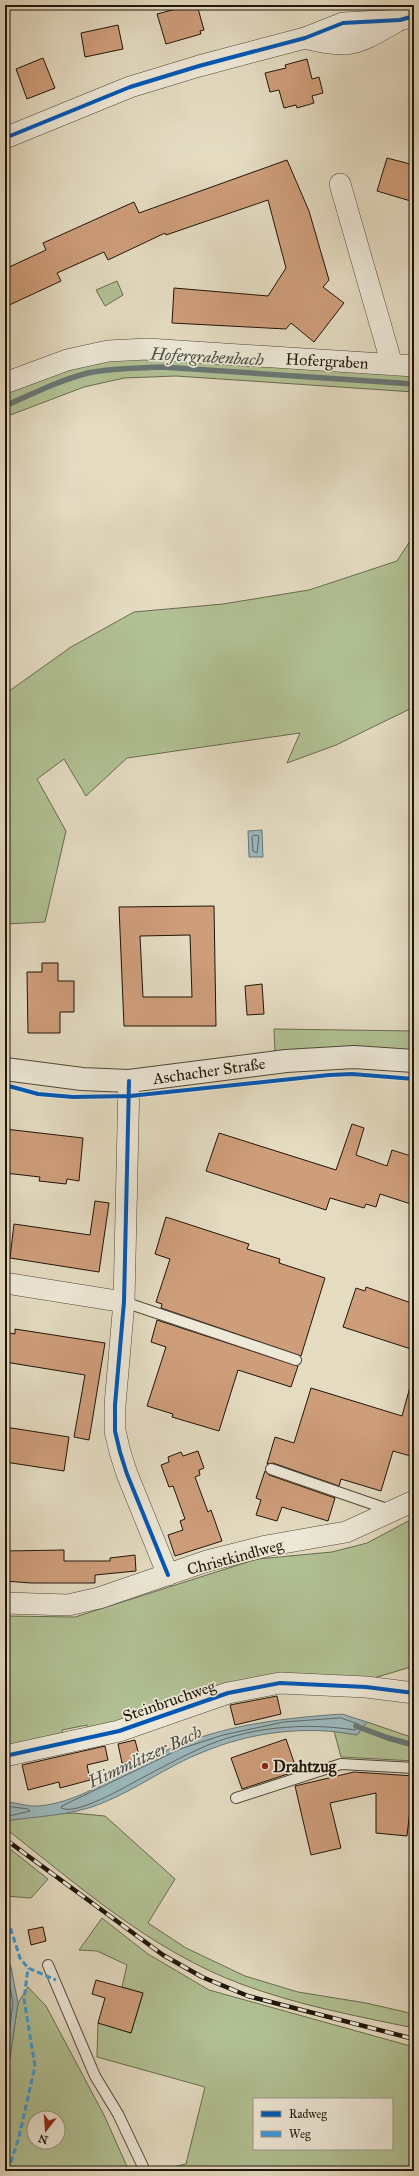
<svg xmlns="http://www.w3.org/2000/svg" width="419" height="2176" viewBox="0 0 419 2176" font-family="'IM FELL Great Primer',serif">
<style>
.green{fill:#b1c194;stroke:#686b4e;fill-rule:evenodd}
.water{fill:#9bb8bd;stroke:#697775}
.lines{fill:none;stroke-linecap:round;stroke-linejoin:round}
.shore{stroke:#5d6663;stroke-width:1}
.stream{stroke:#697775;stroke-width:5.5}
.building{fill:#ce9d7a;stroke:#1f1509;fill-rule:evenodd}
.service-casing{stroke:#504637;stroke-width:12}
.minor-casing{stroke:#504637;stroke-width:22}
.tertiary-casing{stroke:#504637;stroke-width:24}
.service{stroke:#ede8d7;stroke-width:10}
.minor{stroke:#ede8d7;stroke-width:21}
.tertiary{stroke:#ede8d7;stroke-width:22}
.rail-casing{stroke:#1f1509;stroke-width:4.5}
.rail{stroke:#ede8d7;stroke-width:3;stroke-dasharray:9;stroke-linecap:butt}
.quiet{stroke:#3c9add;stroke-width:3;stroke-dasharray:6 3;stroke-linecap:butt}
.cycleway-casing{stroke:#ede8d7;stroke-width:6}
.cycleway{stroke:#0057b8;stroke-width:4}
.poi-dot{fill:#8f2418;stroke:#ede8d7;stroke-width:1.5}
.labels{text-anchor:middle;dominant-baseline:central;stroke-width:3.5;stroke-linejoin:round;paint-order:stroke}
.street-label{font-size:16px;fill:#1f1509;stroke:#ede8d7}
.poi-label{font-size:16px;font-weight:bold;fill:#1f1509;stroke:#ede8d7;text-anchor:start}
.water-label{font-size:17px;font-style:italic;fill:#4a4e48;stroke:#ede8d7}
</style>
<rect width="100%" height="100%" fill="#e4dbc1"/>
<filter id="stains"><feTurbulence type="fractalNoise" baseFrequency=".005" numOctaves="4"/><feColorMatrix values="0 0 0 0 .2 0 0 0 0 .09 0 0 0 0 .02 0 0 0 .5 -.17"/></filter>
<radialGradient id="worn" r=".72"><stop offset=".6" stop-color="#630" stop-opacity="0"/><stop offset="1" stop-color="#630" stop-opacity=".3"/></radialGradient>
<!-- green -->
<path class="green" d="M117,281l6,14 -18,11 -9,-16z
M125,358l37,1 252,17v16l-238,-16 -52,2 -40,9 -79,30v-23c41,-17 76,-30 120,-36z
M414,535v172l-78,38 -49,18 13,-30 -173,25 -41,38 -22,-37 -27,20 29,52 -21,91 -40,2v-230l66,-47 63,-35 89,-8 86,-14 88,-29z
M274,1029l140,2v21l-139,1z
M414,1518v148l-40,12 -204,29 -82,22 -1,-4 -25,5 1,9 -58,10v-133l70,1 182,-58 75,-7 35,-9z
M367,1722l47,16v23l-73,-4 -7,-26 23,4z
M73,1813l32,3 70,63 -27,44 38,25 59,28 53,16 68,11 48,11v14c-58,-12 -117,-23 -173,-44 -89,-33 -162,-98 -236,-156v-7l37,-6z
M5,1845l43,34 -17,19 -26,-2z
M102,1918l46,36 61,36 205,57v124h-260l32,-7 19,-77 -108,-30 1,-34 33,10 12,-40 -21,-6 5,-22 -30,-14 -18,-1zM254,2099h138v50h-138z
M28,1987l18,19 58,109 25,56h-124v-80l13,-88zM34,2118h24v24h-24z"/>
<!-- water -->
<path class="water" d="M262,830l1,27h-14l-1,-26z
M342,1714l25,8 -10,13c-51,-10 -106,-3 -154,17 -36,14 -67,38 -103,52 -30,12 -63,12 -95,17v-19c11,0 22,5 33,4 47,-3 97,-44 141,-61 53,-21 106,-27 163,-31z
M5,1950l6,17 7,36 -13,88z"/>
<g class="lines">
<!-- shore -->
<path class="shore" d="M254,835l5,1 -2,17 -4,-2 -1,-14z
M341,1718l17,6 1,2 -4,4c-51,-8 -109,-3 -156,19 -20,9 -40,20 -59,30 -15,8 -64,37 -79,29l1,-2 118,-57 43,-14 61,-13z
M5,1806l23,3 2,2 -25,6
M5,1962l8,41 -8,60
M5,1984l3,20 -3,24"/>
<!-- stream -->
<path class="stream" d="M5,406c27,-12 55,-26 83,-33 24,-5 50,-5 74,-6l252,17
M356,1726l32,12 26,7"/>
</g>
<!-- building -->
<path class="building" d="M191,5h6l7,25 -4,1 1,3 -35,10 -9,-30z
M118,25l5,24 -38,8 -4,-24z
M43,58l12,30 -28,11 -11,-30z
M307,59l5,20 7,-2 4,16 -11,3 2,7 -17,5 -1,-3 -12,3 -5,-18 -9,2 -5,-19 21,-5 -1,-3z
M387,158l27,7v37l-37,-11z
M287,160l22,51 20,69 -6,7 21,16 -30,39 -23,-19 -5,6 -114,-6 2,-35 94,8 18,-28 -18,-68 -102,35 -1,-2 -57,27 -4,-8 -47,21 4,8 -56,26v-38l41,-19 -3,-7 91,-41 5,11z
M214,906l2,120h-92l-5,-119zM190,935l2,62h-49l-3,-61z
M42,963h16v18h16v31h-14v21h-32l-1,-61h15z
M262,984l2,30 -17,1 -2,-29z
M352,1124l12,4 -8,27 31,11 5,-16 22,7v48l-34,-11 -4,13 -10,-3 -2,4 -34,-10 -4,12 -120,-39 13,-38 117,37z
M5,1129l78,9 -4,43 -12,-2 -1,5 -27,-3 1,-4 -35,-4z
M95,1201l14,2 -10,69 -89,-14 4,-34 76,11z
M166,1217l83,27 -2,5 33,10 -1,4 46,15 -24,78 -140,-48 1,-4 -6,-2 14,-43 -15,-5z
M366,1287l48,17v46l-71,-23 13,-39 9,3z
M157,1320l141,46 -7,21 -53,-17 -19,61 -47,-14 1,-3 -26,-8 19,-59 -15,-5z
M15,1329l90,14 -16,97 -15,-3 11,-62 -80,-13v-30l10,2z
M410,1387l4,1v69l-21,-6 -12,40 -40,-12 -2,7 -66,-23 -6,1 8,-27 19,6 17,-55 91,28z
M5,1427l64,10 -5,34 -59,-9z
M198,1451l6,17 -5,2 1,5 -5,2 13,35 3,-2 11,31 -47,15 -7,-21 15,-5 -3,-9 5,-2 -12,-33 -4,1 -8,-22 8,-3 -1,-5 13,-5 2,4z
M265,1471l4,4 66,23 -7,23 -46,-14 -5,14 -21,-6 5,-15 -5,-2z
M64,1550v11h46v-3l25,-3 1,16 -41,4v8h-64l-26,-2v-30z
M277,1696l4,18 -46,11 -5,-20z
M286,1739l11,32 -55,18 -11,-31z
M135,1740l5,19 -18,4 -4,-19z
M105,1746l3,14 -21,5 3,15 -30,8 -1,-6 -31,8 -6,-25z
M354,1772l60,4v25h-3l-4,35 -31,-3v-40l-46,10 11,45 -30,7 -16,-69z
M43,1927l3,14 -15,4 -3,-15z
M96,1980l47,13 -12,40 -33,-10 7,-25 -13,-4z"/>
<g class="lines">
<!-- service casing -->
<g class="service-casing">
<path id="service" d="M124,1302l172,58
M271,1469l119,41
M236,1798l105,-34 73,4
M48,1965l47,111 23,38 27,57"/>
</g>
<!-- minor casing -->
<g class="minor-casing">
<path id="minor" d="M305,38c46,12 52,6 91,-16
M5,138l125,-51 69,-21 106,-28 38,-15 57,-3 14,-4
M340,184l52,181
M5,383l62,-23 41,-9 39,-2 267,17
M129,1081l-5,221 -9,103v26l5,21 7,22 41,101
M5,1283l119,19
M5,1603l63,2 31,-7 108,-37 59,-15 80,-14 68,-31
M5,1756l114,-25 109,-38 52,-10 86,4 48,6"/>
</g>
<!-- tertiary casing -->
<g class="tertiary-casing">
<path id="tertiary" d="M5,1069l77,10 47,2 157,-20 68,-4 60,4"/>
</g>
<!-- service -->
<use href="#service" class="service"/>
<!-- minor -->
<use href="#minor" class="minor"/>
<!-- tertiary -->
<use href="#tertiary" class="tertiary"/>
<!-- rail casing -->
<g class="rail-casing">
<path id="rail" d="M5,1839l158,116 39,22 46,19 166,43"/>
</g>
<!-- rail -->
<use href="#rail" class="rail"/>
<!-- quiet -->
<path class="quiet" d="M5,1911l15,47 8,10 28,12
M8,2171l11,-34 16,-71 -11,-67 4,-31"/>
<!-- cycleway casing -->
<g class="cycleway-casing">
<path id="cycleway" d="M5,138l125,-51 69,-21 106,-28 38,-15 57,-3 14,-4
M129,1081l-5,221 -9,103v26l5,21 7,22 41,101
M5,1085l33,9 35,3 57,-1 199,-21 23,-1 62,5
M5,1756l114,-25 109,-38 52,-10 86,4 48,6"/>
</g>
<!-- cycleway -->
<use href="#cycleway" class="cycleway"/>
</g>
<!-- markers -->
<circle class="poi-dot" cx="265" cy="1766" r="4"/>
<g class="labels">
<!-- street labels -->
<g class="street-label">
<text transform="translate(327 361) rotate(3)">Hofergraben</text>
<text transform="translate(209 1071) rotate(-8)">Aschacher Straße</text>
<text transform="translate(235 1557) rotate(-15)">Christkindlweg</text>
<text transform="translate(169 1701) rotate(-19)">Steinbruchweg</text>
</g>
<!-- poi labels -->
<g class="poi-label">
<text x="273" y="1766">Drahtzug</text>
</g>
<!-- water labels -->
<g class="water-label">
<text transform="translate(207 357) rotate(3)">Hofergrabenbach</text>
<text transform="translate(145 1757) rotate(-25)">Himmlitzer Bach</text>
</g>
</g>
<!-- margin -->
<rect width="419" height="2176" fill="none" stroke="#e4dbc1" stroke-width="20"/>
<rect x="6" y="6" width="407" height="2164" fill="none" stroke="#1f1509" stroke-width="2"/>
<rect x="10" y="10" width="399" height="2156" fill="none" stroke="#1f1509"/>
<!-- legend -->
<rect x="253" y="2098" width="140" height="52" fill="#ede8d7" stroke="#9b9485"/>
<rect x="261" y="2111" width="20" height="6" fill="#0057b8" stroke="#9b9485"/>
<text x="289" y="2118" font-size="12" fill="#1f1509">Radweg</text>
<rect x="261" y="2131" width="20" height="6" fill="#3c9add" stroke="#9b9485"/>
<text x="289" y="2138" font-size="12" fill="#1f1509">Weg</text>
<!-- north arrow -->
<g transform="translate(46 2130) rotate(197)"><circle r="19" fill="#ede8d7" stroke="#9b9485"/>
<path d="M0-3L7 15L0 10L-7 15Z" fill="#8f2418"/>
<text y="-6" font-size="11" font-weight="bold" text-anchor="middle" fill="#1f1509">N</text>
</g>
<rect width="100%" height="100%" filter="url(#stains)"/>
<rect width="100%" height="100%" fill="url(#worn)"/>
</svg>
